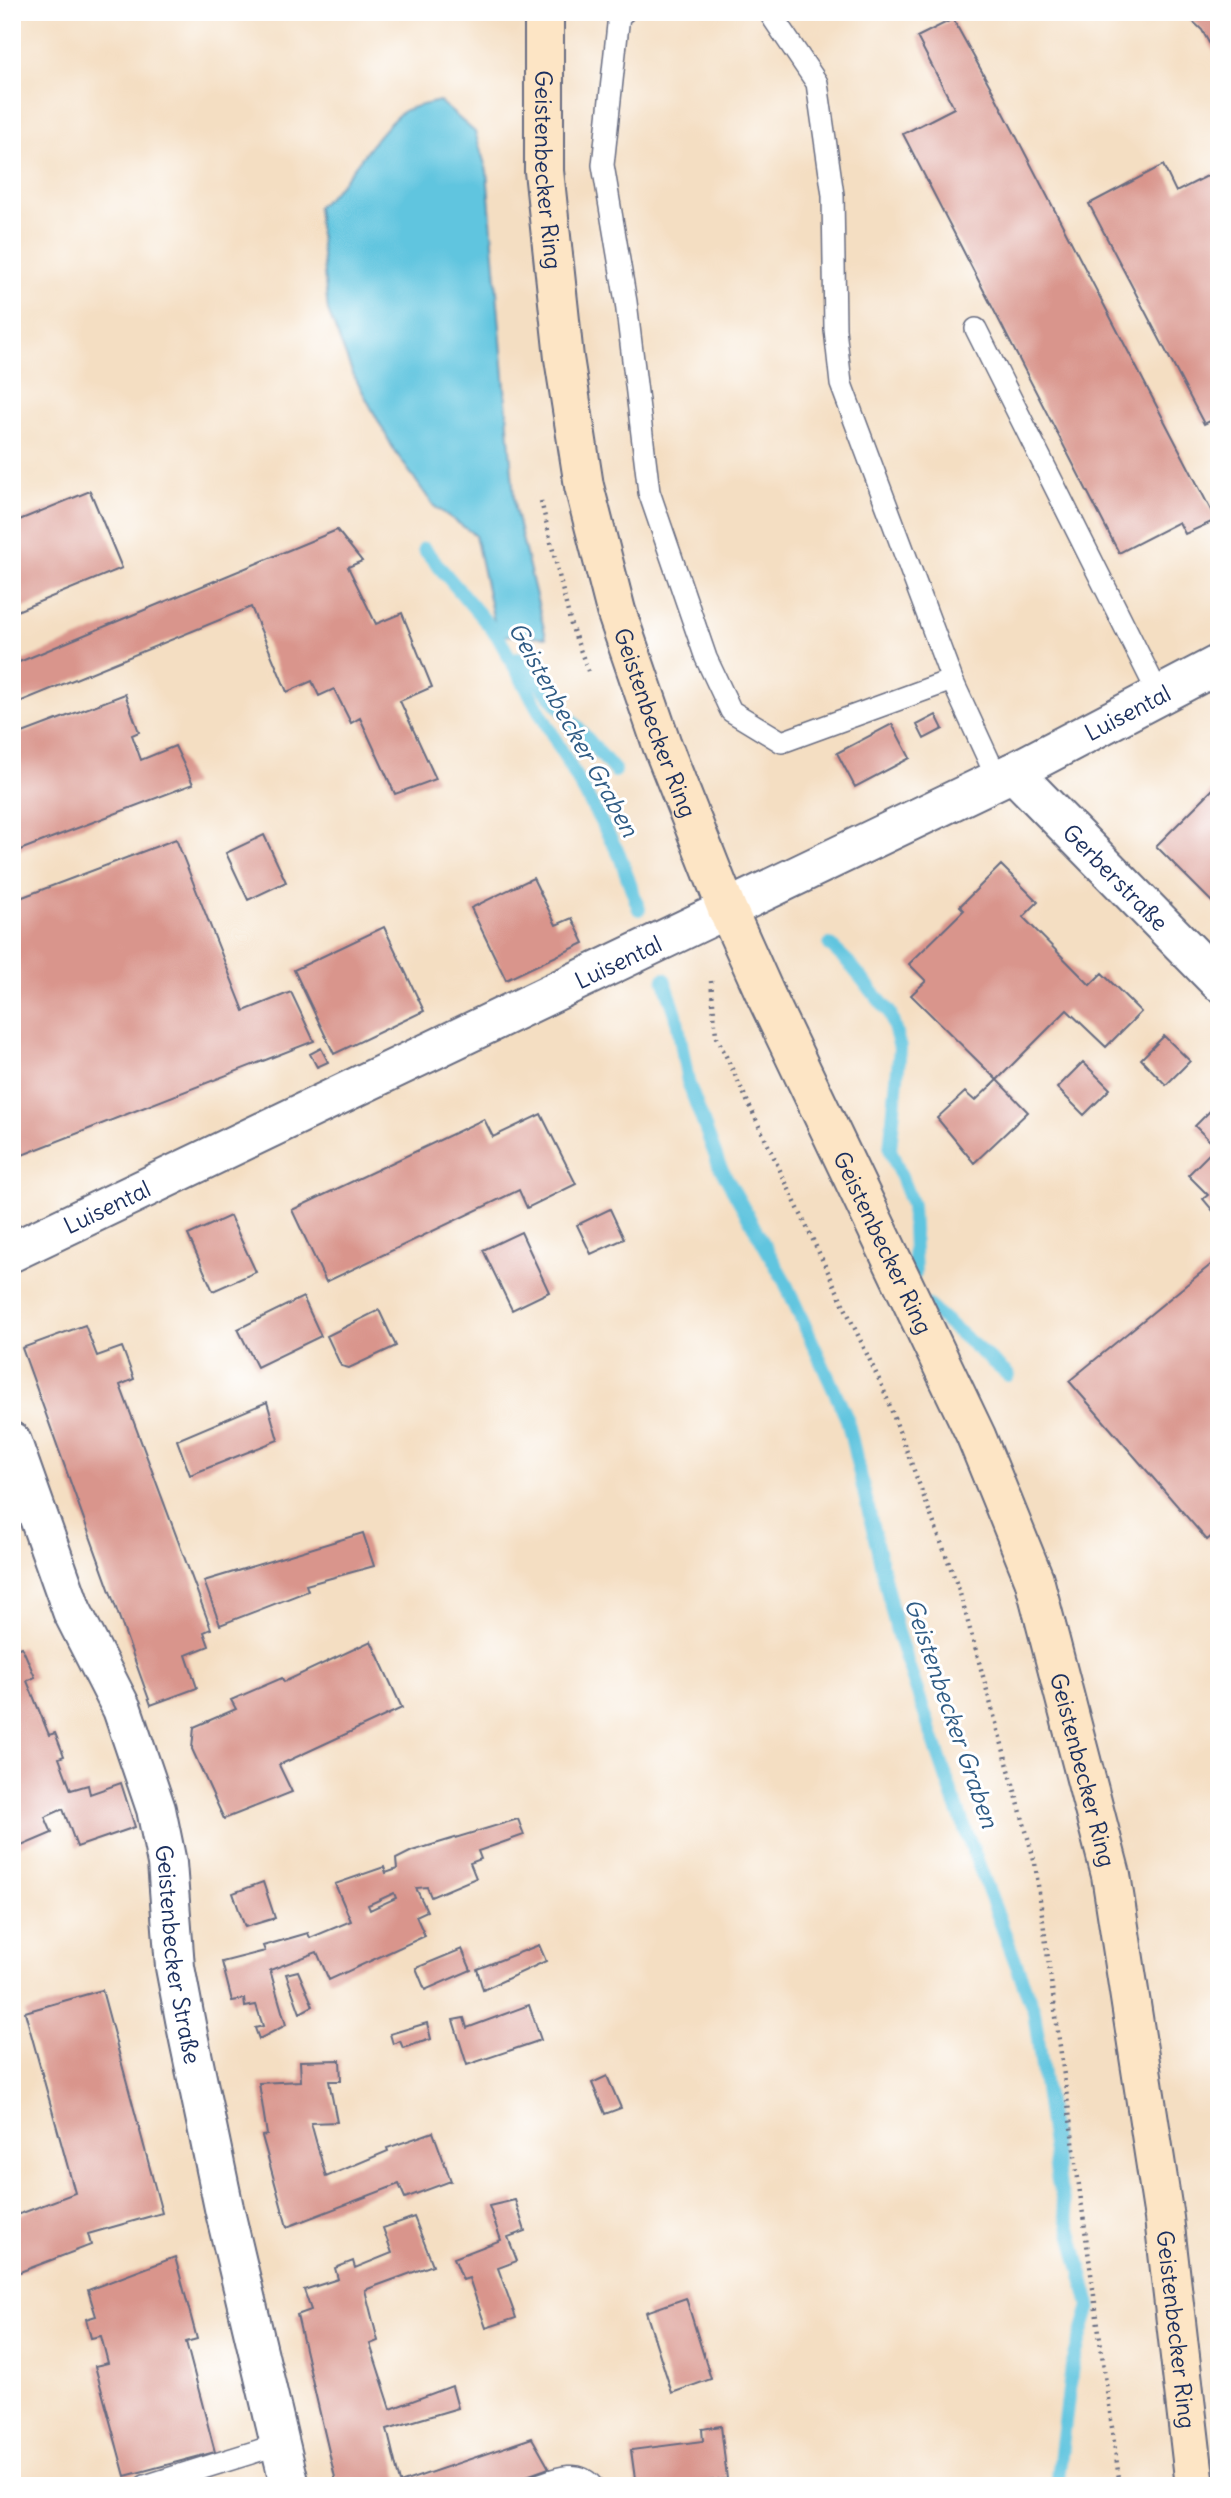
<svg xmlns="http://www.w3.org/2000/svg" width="1231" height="2498" viewBox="0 0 1231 2498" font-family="Delius,sans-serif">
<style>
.water{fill:#61c5df;stroke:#3e7a9e;stroke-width:2}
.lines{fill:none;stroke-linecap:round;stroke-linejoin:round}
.stream{stroke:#61c5df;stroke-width:14}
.building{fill:#d9958c;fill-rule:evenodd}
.service-casing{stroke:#676c81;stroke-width:24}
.minor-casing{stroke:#676c81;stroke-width:42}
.secondary-casing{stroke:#676c81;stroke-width:42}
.path{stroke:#676c81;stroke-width:4.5;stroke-dasharray:2 5;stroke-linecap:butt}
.service{stroke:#fff;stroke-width:21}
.minor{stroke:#fff;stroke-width:38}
.secondary{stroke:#fde5c5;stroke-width:38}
.labels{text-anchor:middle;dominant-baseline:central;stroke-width:6;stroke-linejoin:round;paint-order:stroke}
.street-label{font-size:23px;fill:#1b2f5e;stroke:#fff}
.water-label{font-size:24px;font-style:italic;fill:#305c85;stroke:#fff}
</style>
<rect width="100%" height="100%" fill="#fff"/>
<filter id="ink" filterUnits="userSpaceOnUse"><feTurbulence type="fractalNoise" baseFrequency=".0143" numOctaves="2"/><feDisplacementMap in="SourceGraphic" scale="14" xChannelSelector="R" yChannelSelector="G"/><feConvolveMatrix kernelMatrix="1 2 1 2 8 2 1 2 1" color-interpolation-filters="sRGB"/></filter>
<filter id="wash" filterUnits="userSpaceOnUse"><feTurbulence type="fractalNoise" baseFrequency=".00686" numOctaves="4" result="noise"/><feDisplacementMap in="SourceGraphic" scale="28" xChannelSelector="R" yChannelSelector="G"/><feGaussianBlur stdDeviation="1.57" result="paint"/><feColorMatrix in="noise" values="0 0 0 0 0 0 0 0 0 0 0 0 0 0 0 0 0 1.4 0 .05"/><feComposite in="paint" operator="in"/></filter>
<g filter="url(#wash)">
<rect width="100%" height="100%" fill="#f4dec2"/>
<!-- water -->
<path class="water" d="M439,101l36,31 12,39 28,338 31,128 -49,-2 -22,-100 -41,-29 -40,-56 -41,-76 -25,-63 -11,-104c35,-28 54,-70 85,-95 9,-6 27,-8 37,-11z"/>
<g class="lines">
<!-- stream -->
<path class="stream" d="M424,549l73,86 122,219 20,55
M518,658l97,113
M830,945l19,18 41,50 10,35 -10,101 22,56 3,68
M664,979l12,35 12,68 31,83 65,115 63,139 50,213 56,165 81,214 24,170 32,125 -18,60 -15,120
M927,1305l81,70"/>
</g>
<g id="blocks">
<!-- building -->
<path class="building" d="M1183,12h36v49l-17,-31z
M953,19l38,69 225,432 -31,14 -6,-12 -60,31 -216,-419 51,-26 -37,-71z
M1163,165l13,27 43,-22v247l-15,7 -115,-220z
M90,491l32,77 -110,45v-90z
M337,530l25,31 -14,6 28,57 26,-11 30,74 -32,14 36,78 -41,15 -35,-76 -9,5 -17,-34 -15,7 -7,-15 -25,11 -36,-85 -239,98v-40z
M125,694l14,38 -7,3 9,25 34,-14 18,38 -181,69v-116z
M936,715l7,14 -19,10 -7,-14z
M892,724l18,34 -55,29 -18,-34z
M1219,783v126l-63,-63z
M264,835l22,47 -38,18 -22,-47z
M176,839l68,172 47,-19 23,49 -302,118v-258z
M1001,865l37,37 -15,15 67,68 12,-12 39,39 -35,35 -39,-37 -70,70 -86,-85 15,-14 -17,-17 55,-54 -4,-4z
M533,878l23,47 16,-7 12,25 -78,37 -35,-72z
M384,927l40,84 -90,43 -40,-84z
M1164,1036l26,25 -24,24 -25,-26z
M321,1048l7,14 -11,5 -7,-13z
M1083,1062l27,27 -26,26 -27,-27z
M997,1080l31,32 -54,51 -37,-45 28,-26 10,9z
M1219,1102v116l-16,-19 5,-4 -20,-20 28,-28 -21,-21z
M541,1114l35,70 -49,24 -8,-18 -193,92 -34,-72 192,-91 9,18z
M610,1209l14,30 -33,15 -14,-29z
M230,1216l26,56 -43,19 -25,-56z
M521,1232l28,60 -37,18 -29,-60z
M1219,1258v272l-12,10 -138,-159z
M303,1297l18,39 -64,31 -19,-38z
M379,1310l17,36 -47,22 -8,-2 -14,-30z
M85,1325l12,31 25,-9 12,32 -14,6 91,244 -7,3 5,14 -23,9 11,33 -46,17 -129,-357z
M267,1402l11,38 -88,35 -13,-35z
M363,1533l11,33 -68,19 2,6 -88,34 -16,-44z
M371,1641l31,67 -123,57 13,27 -68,27 -32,-70 2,-22 42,-18 -5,-9 51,-22 2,4z
M12,1642l3,7 7,-2 13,30 -8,4 22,54 6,-2 9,23 -5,2 12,32 17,-5 2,9 31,-11 14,44 -58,20 -14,-38 -18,8 7,16 -40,17z
M518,1819l6,16 -46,16 3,8 -11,4 6,15 -45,19 -4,-10 -11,1 11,23 -11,5 9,20 -96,44 -12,-28 -47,18 16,55 -27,14 -4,-11 8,-2 -7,-21 -11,2 -1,-8 -12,2 -10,-39 43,-11 -2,-5 45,-13 2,5 41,-17 -16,-37 49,-17 2,6 11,-4 -1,-10 16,-8zM394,1893l2,5 -26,12 -2,-5z
M263,1882l12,36 -30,9 -12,-34z
M539,1945l7,16 -63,29 -6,-21z
M462,1949l9,21 -46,20 -9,-22z
M298,1971l15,35 -13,7 -14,-39z
M102,1990l60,223 -74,21 3,11 -79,30v-58l63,-24 -50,-181z
M529,2005l12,35 -74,25 -14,-45 11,-2 3,10z
M427,2023l4,16 -28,9 -3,-7 -7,3 -3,-10z
M340,2060l1,21h-12l8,41 -26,1 15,54 62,-26 -1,-3 46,-16 18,49 -46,17 -6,-14 -112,43 -25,-91 5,-1 -8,-52 42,-2 -1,-20z
M607,2076l14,32 -16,6 -13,-31z
M515,2200l10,31 -17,6 9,24 -19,7 18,50 -30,10 -17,-50 -6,2 -9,-22 47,-18 -12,-34z
M414,2217l19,48 -68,25 13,51 -8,3 21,65 61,-23 6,22 -71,21 13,54 132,-45 17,30 -50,18h-162l-40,-171 14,-5 -7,-20 34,-11 -3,-11 18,-7 2,7 37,-15 -9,-25z
M175,2257l22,82 -11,3 29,110 -90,24 -30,-110 13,-3 -7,-27 -10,2 -5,-19 10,-3 -8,-26z
M686,2298l25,81 -39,14 -26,-81z
M12,2359l8,27 -8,2z
M721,2426l6,53 -20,2 1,5h-72l-5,-36 72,-9 -1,-12z"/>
</g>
</g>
<g filter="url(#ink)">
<use href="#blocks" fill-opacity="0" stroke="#676c81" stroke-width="2"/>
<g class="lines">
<!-- service casing -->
<g class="service-casing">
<path id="service" d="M624,12l-5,3 -16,150 23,137 23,190 57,166 25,53 51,31 170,-62
M769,12l48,71 16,112 2,134 6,55 111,296 45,98
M976,329l183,366
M145,2486l135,-42
M535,2486c18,-6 42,-18 57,0"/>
</g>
<!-- minor casing -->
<g class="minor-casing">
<g id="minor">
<path id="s1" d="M1013,772l206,210"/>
<path id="s2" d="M12,1252l1001,-480 206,-108"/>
<path id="s3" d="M12,1442l60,169 50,98 34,100 11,54 8,104 12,63 37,178 66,278"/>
</g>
</g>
<!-- secondary casing -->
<g class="secondary-casing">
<g id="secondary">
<path id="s4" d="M544,12v159l20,187 20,128 32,125 46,134 65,164 39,87 210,440 58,143 77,296 53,343 31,268"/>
</g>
</g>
<!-- path -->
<path class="path" d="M541,501l30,124 17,46
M711,981l5,54 167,353 76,202 76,273 85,623"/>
<!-- service -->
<use href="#service" class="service"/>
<!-- minor -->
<use href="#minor" class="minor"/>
<!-- secondary -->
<use href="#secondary" class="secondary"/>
</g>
</g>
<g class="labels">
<!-- street labels -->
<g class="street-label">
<text stroke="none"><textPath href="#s4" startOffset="158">Geistenbecker Ring</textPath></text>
<text stroke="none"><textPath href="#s2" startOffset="1239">Luisental</textPath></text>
<text stroke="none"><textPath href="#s4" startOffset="724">Geistenbecker Ring</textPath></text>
<text stroke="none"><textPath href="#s1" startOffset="147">Gerberstraße</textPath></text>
<text stroke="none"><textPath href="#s2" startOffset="672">Luisental</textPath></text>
<text stroke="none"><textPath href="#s2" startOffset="105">Luisental</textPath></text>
<text stroke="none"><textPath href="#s4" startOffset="1292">Geistenbecker Ring</textPath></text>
<text stroke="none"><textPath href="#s4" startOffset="1858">Geistenbecker Ring</textPath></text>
<text stroke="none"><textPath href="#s3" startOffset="542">Geistenbecker Straße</textPath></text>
<text stroke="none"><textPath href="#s4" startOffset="2426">Geistenbecker Ring</textPath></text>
</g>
<!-- water labels -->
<g class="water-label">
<text transform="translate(574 729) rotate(61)">Geistenbecker Graben</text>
<text transform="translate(952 1713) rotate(71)">Geistenbecker Graben</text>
</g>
</g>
<!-- margin -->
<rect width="1231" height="2498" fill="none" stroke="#fff" stroke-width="42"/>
</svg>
